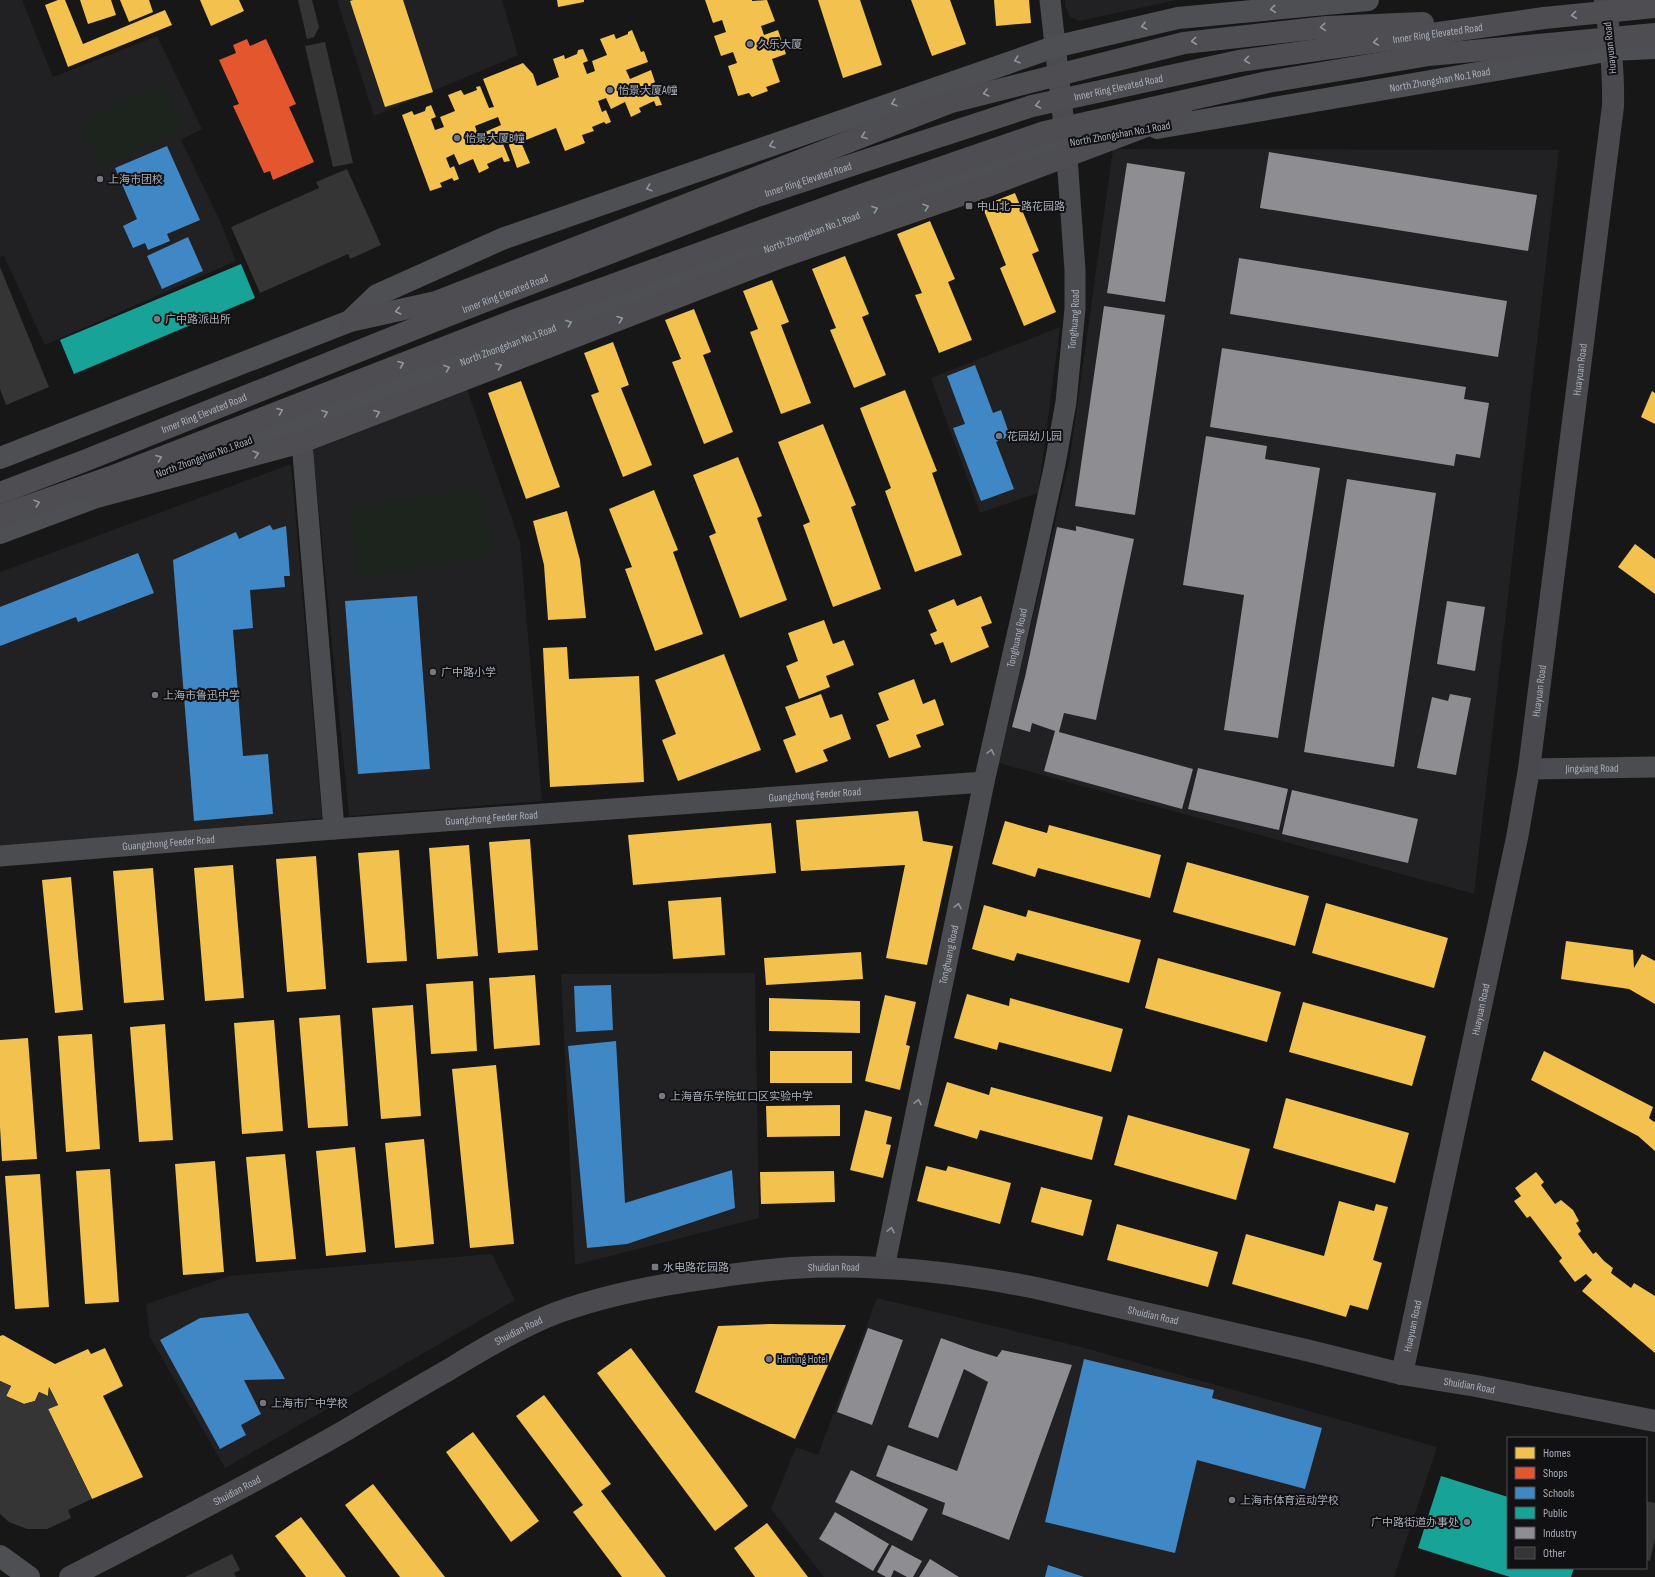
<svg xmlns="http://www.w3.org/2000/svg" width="1655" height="1577" viewBox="0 0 1655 1577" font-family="'Sofia Sans Condensed','Noto Sans SC',sans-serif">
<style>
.built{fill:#212123}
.green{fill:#1d241e}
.homes{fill:#f2c14e;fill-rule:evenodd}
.shops{fill:#e4572e}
.schools{fill:#3f88c5}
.public{fill:#17a398}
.industry{fill:#8d8d92}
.building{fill:#353536}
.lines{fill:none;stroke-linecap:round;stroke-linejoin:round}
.minor{stroke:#4b4c50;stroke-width:21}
.secondary{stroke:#4a4a4e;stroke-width:22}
.primary{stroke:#4d4f52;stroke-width:22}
.trunk{stroke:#4e4e52;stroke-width:22}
.oneway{stroke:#91969e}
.oneway2{stroke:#92959e}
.oneway3{stroke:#8c9099}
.poi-dot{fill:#757880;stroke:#111113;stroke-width:1.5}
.labels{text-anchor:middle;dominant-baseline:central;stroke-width:4;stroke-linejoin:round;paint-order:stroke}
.street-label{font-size:11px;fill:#a8adb8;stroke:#111113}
.poi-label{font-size:11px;fill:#a8adb8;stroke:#111113;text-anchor:start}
</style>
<rect width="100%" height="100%" fill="#171717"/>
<!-- built -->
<path class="built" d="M0,0h22l31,77 104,-41 45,93 -21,11 38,79 17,42 -191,84 -41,-89 -4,1z
M337,0h165l16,55 -144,61z
M1065,0h112l-98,21 -9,-4 -5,-11z
M1113,149l446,1 -85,744 -475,-131 71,-305z
M1060,327l-22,166 -58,20 -49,-135z
M467,389l53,153 22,259 -193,15 -36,-366z
M291,464l31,354 -322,30v-276z
M755,973l4,245 -184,47 -14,-291z
M492,1254l23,46 -290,168 -75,-131 -4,-33 84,-28z
M877,1298l204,49 356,100 -43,130h-570l-53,-68 25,-62 22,8z"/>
<!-- green -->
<path class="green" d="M162,83l21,46 -81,38 -21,-45z
M481,487l12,68 -132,23 -12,-68z"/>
<!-- homes -->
<path class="homes" d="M58,0h7l18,44 82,-34 7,15 -104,42 -23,-62z
M80,0h31l5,15 -28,9z
M120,0h29l4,12 -24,10z
M200,0h39l5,11 -33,15z
M353,0h50l30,92 -48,15 -35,-106z
M557,0h27v2l-26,5z
M705,0h47v1l15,-1 8,21 -14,5 3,9 14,-5 8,24 -14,5 8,23 -14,5 2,4 -16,6 -3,-4 -11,3 -10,-30 9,-3 -4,-11 -12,4 -7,-20 12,-4 -4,-12 -9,3z
M818,0h42l22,65 -39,13z
M911,0h39l16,44 -34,12z
M994,0h35l2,23 -35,3z
M632,30l9,22 3,-1 4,11 -22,8 4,9 21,-9 4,12 -2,1 9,22 -6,1 -2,-5 -15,7 2,4 -10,5 -6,-15 -14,7 -5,-11 -8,3 4,11 4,-2 5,12 -5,2 -2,-2 -12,5 2,4 -12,4 3,8 -20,8 -9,-23 -35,14 9,21 -13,5 -11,-31 -5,2 9,22 -6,1 -2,-5 -15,7 2,4 -10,5 -6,-14 -14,6 -5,-11 -8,4 4,10 4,-2 5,13 -5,2 -2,-3 -12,5 2,4 -12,4 -28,-76 10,-4 2,4 11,-4 1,-4 5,-2 5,12 -5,2 4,11 9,-3 -4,-10 15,-6 -7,-16 13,-5 3,5 13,-5 -1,-3 4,-1 9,22 5,-1 -11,-28 40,-16 10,11 4,12 22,-9 -6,-18 11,-4 1,4 12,-5 1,-4 5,-1 5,12 -5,2 4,11 8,-3 -3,-10 15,-6 -7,-16 14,-5 2,5 12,-5v-2zM498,117l3,8 -23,10 -3,-9z
M1015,193l24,58 -7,3 24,58 -32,14 -24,-58 6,-3 -24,-59z
M930,221l25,58 -7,3 24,58 -33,13 -24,-58 7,-2 -25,-59z
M845,256l24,58 -7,3 24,58 -32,13 -24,-58 6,-2 -24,-59z
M772,280l17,42 -8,3 30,78 -30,11 -31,-82 8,-3 -15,-38z
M694,309l17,43 -8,3 30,77 -29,12 -32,-82 9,-3 -16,-39z
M613,342l16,43 -8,3 31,77 -29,12 -32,-82 8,-3 -15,-39z
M521,381l39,106 -34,12 -38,-106z
M905,390l32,81 -5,2 30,82 -47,17 -30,-81 6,-3 -31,-80z
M1652,391l3,2v31l-14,-7z
M823,424l33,81 -5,2 30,82 -48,18 -30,-82 7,-3 -32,-80z
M738,457l24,59 -5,2 30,82 -47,18 -31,-82 7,-3 -23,-58z
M654,490l24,60 -5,2 30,82 -48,17 -30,-82 7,-2 -23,-58z
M567,511l13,49 6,58 -38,2 -4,-55 -11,-44z
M1635,544l20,15v35l-37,-27z
M981,596l11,27 -11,4 8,20 -38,16 -8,-21 -8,3 -5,-11 7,-3 -9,-21 26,-11 3,7z
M824,620l9,24 11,-4 10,25 -28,11 4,11 -31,12 -13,-33 12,-5 -10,-28z
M567,647l2,32 70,-3 5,106 -94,5 -7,-139z
M724,654l37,96 -83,31 -16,-41 14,-6 -21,-54z
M914,679l9,25 12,-5 9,26 -28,10 5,12 -32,11 -13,-33 13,-5 -11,-27z
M821,694l9,24 12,-4 9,25 -28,11 5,11 -32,12 -13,-33 13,-5 -11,-28z
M918,811l5,30 30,5 -26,119 -41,-7 19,-93 -104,6 -5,-51z
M1005,821l42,12 2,-8 112,30 -11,43 -112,-30 -3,9 -43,-13z
M771,823l5,50 -143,12 -5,-50z
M530,839l8,111 -40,3 -9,-111z
M469,845l9,111 -41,3 -8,-111z
M399,850l8,111 -40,2 -9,-110z
M316,856l10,133 -39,3 -11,-133z
M1187,862l122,34 -14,50 -122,-34z
M233,865l11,133 -39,3 -11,-133z
M153,868l11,132 -40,3 -11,-132z
M71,877l12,133 -28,3 -13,-133z
M721,897l4,58 -52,4 -5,-58z
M1326,903l122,35 -14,50 -122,-35z
M984,905l42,12 2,-7 113,30 -12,43 -112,-30 -3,8 -42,-12z
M1566,941l67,9 1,18 8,-14 13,7v43l-26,-15 -68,-10z
M861,952l2,27 -97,6 -2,-27z
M1158,958l123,34 -14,50 -122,-34z
M535,975l5,70 -46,4 -5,-71z
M473,981l4,70 -46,3 -5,-70z
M967,994l42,12 1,-8 113,31 -12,43 -112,-30 -2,8 -43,-12z
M885,995l31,7 -10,43 4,1 -10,44 -35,-9z
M769,998l91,3v32l-91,-2z
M1303,1002l123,34 -14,50 -123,-34z
M413,1005l8,111 -40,3 -9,-111z
M340,1015l8,111 -40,2 -9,-110z
M274,1020l9,111 -41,3 -8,-111z
M165,1024l8,116 -34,2 -9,-115z
M92,1034l8,115 -34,3 -8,-116z
M28,1038l9,121 -35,2 -2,-34v-87z
M770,1051h82v32h-82z
M1544,1051l109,56 -4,11 5,4 1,-1v30l-17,-15 -107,-56z
M496,1065l18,179 -44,4 -18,-179z
M947,1082l42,13 2,-8 112,30 -11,43 -112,-30 -3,9 -43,-13z
M1286,1098l123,35 -14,50 -122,-35z
M840,1105v31l-73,1 -1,-31z
M865,1110l27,7 -6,27 5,1 -8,33 -33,-8z
M1128,1115l122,34 -14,51 -122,-35z
M424,1139l10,105 -39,4 -10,-105z
M355,1147l11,105 -40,4 -10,-105z
M285,1154l11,105 -40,3 -10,-105z
M215,1161l9,111 -41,3 -8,-111z
M926,1166l20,5 2,-5 63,17 -11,41 -83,-23z
M110,1169l9,133 -34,2 -9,-133z
M834,1171l1,31 -74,2 -1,-32z
M1536,1172l8,10 -3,3 14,19 6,-4 12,10 6,11 -3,2 5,8 -3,3 15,20 3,-2 8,9 9,7 -2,5 20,15 3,-5 21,13v57l-73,-62 10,-11 -6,-6 -11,8 -16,-21 3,-3 -32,-42 -3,2 -13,-17 7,-5 -6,-8z
M40,1174l9,133 -34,2 -10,-133z
M1041,1187l51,13 -9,36 -52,-14z
M1339,1201l35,10 2,-7 12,3 -15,53 9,3 -14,47 -18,-5 -4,12 -114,-33 14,-50 78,22z
M1117,1224l101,28 -10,35 -101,-27z
M770,1324l76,1 -51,114 -100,-47 23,-66z
M3,1335l52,29 33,-15 3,5 14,-6 18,38 -20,10 40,81 -51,22 -44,-90 10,-4 -9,-18 -1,9 -9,-4 -4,9 -11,3 -18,-8 5,-10 -11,-5v-45z
M631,1348l117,158 -33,25 -118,-158z
M544,1395l67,89 -10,7 65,86h-44l-49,-65 10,-7 -67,-89z
M473,1432l66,89 -28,21 -65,-90z
M373,1484l72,93h-45l-55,-72z
M301,1517l45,60h-40l-31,-41z
M767,1523l41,54h-53l-21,-29z"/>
<!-- shops -->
<path class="shops" d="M247,39l3,7 16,-7 30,65 -7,3 25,55 -41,18 -3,-9 -6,2 -31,-67 6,-2 -20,-44 17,-7 -3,-8z"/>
<!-- schools -->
<path class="schools" d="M167,146l33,74 -33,14 3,7 -22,9 -3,-7 -12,5 -10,-22 14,-7 -22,-51z
M188,237l15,34 -41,18 -15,-33z
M975,365l18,48 8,-3 9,26 -14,6 18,47 -33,12 -28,-73 12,-4 -18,-48z
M270,525l3,5 13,-4 4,50h-6l1,11 -35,3 3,38 -20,2 10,126 25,-2 5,60 -79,7 -21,-261 63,-28 3,7z
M138,553l16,40 -76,29 -2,-5 -76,29v-39z
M417,596l13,173 -72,5 -13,-173z
M611,985l2,45 -37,2 -2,-46z
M616,1041l9,162 107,-33 3,38 -108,36 -40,4 -19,-202z
M248,1313l37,66 -41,1 17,34 -20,11 5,10 -26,14 -60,-109 40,-22z
M1084,1359l130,31 -2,8 110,30 -17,61 -108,-29 -22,93 -130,-31z
M1048,1565l36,12h-39z"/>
<!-- public -->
<path class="public" d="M241,264l14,34 -181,76 -14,-34z
M1441,1476l67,21v71h66l-3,9h-61l-92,-29z"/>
<!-- industry -->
<path class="industry" d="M1269,152l268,43 -9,56 -268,-43z
M1127,163l58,9 -20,130 -58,-9z
M1239,258l268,43 -9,56 -268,-43z
M1104,306l61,9 -30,200 -60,-9z
M1222,348l244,39 -2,12 25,4 -9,55 -24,-4 -2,12 -244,-39z
M1206,436l61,10 -2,13 55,9 -42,270 -54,-8 20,-135 -61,-10z
M1347,479l89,14 -42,274 -90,-15z
M1076,526l58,13 -38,181 -32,-7 -5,19 134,37 -11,40 -138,-38 11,-40 -23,-8 -2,9 -18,-5 13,-50 32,-150 19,4z
M1447,601l38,6 -10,64 -38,-7z
M1450,694l21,4 -15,77 -39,-7 15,-71 16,4z
M1198,768l90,21 -9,41 -91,-21z
M1292,790l126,29 -10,44 -126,-29z
M868,1328l35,12 -31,85 -35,-13z
M941,1338l30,11 26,8 5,-7 70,15 -63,175 -67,-26 3,-11 -69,-27 12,-31 69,26 31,-89 -24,-13 -26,69 -30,-11z
M851,1470l77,39 -16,32 -77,-39z
M835,1512l54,32 -16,27 -54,-32z
M892,1545l30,16 -9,16h-6l-13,-7 -3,7h-5l-9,-5z
M930,1559l29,18h-40z"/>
<!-- building -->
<path class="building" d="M298,0h14l7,27 -5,10 -7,2z
M325,42l28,121 -20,4 -28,-121z
M347,169l34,76 -31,14 -2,-5 -88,39 -29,-66 88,-39 -3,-6z
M0,267l49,120 -43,18 -6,-16z
M0,1381l11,5 -5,10 18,8 11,-3 4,-9 9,4 1,-9 9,18 -10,4 44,90 -24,11 3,8 -24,11h-20l-18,-7 -9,-8z
M1646,1501l9,2v35l-5,23 -4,-1z
M232,1554l8,16 -6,3 2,4h-51z"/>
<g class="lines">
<!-- minor -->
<g class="minor">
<path d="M302,442l32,387"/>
<path id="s1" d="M1529,769l126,-2"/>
<path id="s2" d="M0,856l334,-27 650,-47"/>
<path id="s3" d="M884,1268l100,-486 49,-217 22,-101 11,-62 9,-93v-39l-9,-127 -16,-143"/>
</g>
<!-- secondary -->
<g class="secondary">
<path id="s4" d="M1402,1374l115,-536 12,-69 84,-663c1,-36 -3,-70 -8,-106"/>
<path id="s5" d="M70,1577c92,-48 186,-95 276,-147 35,-21 69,-41 104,-61 34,-21 68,-41 106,-56 49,-18 101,-28 153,-35 27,-4 55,-8 83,-10 81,-5 164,4 244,20l274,63 92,23 74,12 179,35"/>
</g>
<!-- primary -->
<g class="primary">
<path id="s6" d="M1157,128l455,-78 43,-2"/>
<path d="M0,458l350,-137 27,-26 125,-56 552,-192 124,-29 190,-18"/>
<path id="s7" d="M175,468l783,-290 108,-35 35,-6"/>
<path d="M0,533l115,-43"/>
<path d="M0,1556l29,21"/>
</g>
<!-- trunk -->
<g class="trunk">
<path d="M350,321l86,-19 515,-200 233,-59 143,-16 96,-4"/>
<path id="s8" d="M0,493l84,-32 360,-144 313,-121 275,-90 207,-45 305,-43 111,-11"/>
<path d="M97,497l205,-55 479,-185 209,-72 191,-72"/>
<path d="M0,516l111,-39 407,-158 343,-124 184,-63 223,-50 161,-27 226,-21"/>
</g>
</g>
<!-- one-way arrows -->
<defs><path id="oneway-chevron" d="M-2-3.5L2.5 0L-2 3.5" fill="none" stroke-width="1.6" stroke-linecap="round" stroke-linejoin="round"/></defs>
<g class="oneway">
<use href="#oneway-chevron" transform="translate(1273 9) rotate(175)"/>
<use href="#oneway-chevron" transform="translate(1144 26) rotate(167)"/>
<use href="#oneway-chevron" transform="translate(1017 60) rotate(161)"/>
<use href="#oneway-chevron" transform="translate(894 103) rotate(161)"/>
<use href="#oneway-chevron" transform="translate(772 145) rotate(161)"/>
<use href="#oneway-chevron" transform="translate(649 188) rotate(161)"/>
<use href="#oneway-chevron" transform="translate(875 209) rotate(-20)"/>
<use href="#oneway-chevron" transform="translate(569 323) rotate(-20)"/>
<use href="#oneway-chevron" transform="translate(447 368) rotate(-20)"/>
<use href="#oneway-chevron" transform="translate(325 413) rotate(-20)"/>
</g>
<g class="oneway2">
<use href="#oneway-chevron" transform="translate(1574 15) rotate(174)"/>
<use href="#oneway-chevron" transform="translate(1323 27) rotate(175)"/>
<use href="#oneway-chevron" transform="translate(1194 41) rotate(174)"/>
<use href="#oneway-chevron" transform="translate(1376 42) rotate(172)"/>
<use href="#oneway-chevron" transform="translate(1247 60) rotate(172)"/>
<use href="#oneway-chevron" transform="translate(986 93) rotate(166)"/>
<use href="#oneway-chevron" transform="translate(1038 105) rotate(167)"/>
<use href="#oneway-chevron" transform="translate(864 136) rotate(159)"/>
<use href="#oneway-chevron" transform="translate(926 207) rotate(-19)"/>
<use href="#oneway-chevron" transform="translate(398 311) rotate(168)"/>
<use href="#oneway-chevron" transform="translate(620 319) rotate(-21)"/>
<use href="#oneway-chevron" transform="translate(401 364) rotate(-21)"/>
<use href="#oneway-chevron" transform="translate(499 366) rotate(-21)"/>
<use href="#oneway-chevron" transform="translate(280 411) rotate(-21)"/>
<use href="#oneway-chevron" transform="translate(377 413) rotate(-21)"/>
<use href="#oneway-chevron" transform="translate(256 454) rotate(-15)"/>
<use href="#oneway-chevron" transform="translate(159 458) rotate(-21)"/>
<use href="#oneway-chevron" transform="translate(37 503) rotate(-19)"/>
</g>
<g class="oneway3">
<use href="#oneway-chevron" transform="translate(991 752) rotate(-77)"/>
<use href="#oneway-chevron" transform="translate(958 906) rotate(-78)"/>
<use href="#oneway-chevron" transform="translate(918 1102) rotate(-78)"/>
<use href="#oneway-chevron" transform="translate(891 1230) rotate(-78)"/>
</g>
<!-- markers -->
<g class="poi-dot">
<circle cx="750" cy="44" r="4"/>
<circle cx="610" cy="90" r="4"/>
<circle cx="457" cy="138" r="4"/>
<circle cx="100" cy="179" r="4"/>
<rect x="965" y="202" width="8" height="8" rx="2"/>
<circle cx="157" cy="319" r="4"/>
<circle cx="999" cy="436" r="4"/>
<circle cx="433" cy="672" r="4"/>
<circle cx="155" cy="695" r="4"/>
<circle cx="662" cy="1096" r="4"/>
<rect x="651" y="1263" width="8" height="8" rx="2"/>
<circle cx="769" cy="1359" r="4"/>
<circle cx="263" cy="1403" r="4"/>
<circle cx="1232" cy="1500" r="4"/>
<circle cx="1467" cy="1522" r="4"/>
</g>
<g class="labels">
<!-- street labels -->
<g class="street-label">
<text stroke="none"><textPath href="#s8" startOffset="1515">Inner Ring Elevated Road</textPath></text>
<text transform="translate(1610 48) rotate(-96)">Huayuan Road</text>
<text stroke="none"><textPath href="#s6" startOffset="287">North Zhongshan No.1 Road</textPath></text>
<text stroke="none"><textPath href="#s8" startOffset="1191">Inner Ring Elevated Road</textPath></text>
<text transform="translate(1120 134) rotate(-10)">North Zhongshan No.1 Road</text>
<text stroke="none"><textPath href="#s8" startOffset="867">Inner Ring Elevated Road</textPath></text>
<text stroke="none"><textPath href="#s7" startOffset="679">North Zhongshan No.1 Road</textPath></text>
<text stroke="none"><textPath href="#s8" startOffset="543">Inner Ring Elevated Road</textPath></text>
<text stroke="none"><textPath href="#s3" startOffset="968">Tonghuang Road</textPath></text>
<text stroke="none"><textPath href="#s7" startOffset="355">North Zhongshan No.1 Road</textPath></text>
<text stroke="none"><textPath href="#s4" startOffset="1021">Huayuan Road</textPath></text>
<text stroke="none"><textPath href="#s8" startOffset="219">Inner Ring Elevated Road</textPath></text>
<text transform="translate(204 457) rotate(-20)">North Zhongshan No.1 Road</text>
<text stroke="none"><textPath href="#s3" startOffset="644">Tonghuang Road</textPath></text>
<text stroke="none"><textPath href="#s4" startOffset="697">Huayuan Road</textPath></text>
<text stroke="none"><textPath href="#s1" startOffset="63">Jingxiang Road</textPath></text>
<text stroke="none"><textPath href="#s2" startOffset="817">Guangzhong Feeder Road</textPath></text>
<text stroke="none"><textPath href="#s2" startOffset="493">Guangzhong Feeder Road</textPath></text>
<text stroke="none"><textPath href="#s2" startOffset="169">Guangzhong Feeder Road</textPath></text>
<text stroke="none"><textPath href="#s3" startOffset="320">Tonghuang Road</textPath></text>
<text stroke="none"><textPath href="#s4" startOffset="373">Huayuan Road</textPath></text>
<text stroke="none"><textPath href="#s5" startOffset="836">Shuidian Road</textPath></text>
<text stroke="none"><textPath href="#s5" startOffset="1160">Shuidian Road</textPath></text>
<text stroke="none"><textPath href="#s4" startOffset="49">Huayuan Road</textPath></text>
<text stroke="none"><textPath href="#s5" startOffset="512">Shuidian Road</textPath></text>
<text stroke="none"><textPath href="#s5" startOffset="1484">Shuidian Road</textPath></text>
<text stroke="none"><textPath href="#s5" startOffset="188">Shuidian Road</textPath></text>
</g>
<!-- poi labels -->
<g class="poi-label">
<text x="758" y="44">久乐大厦</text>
<text x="618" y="90">怡景大厦A幢</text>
<text x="465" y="138">怡景大厦B幢</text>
<text x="108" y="179">上海市团校</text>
<text x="977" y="206">中山北一路花园路</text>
<text x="165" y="319">广中路派出所</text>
<text x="1007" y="436">花园幼儿园</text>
<text x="441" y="672">广中路小学</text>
<text x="163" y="695">上海市鲁迅中学</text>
<text x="670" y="1096">上海音乐学院虹口区实验中学</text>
<text x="663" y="1267">水电路花园路</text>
<text x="777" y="1359">Hanting Hotel</text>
<text x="271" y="1403">上海市广中学校</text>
<text x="1240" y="1500">上海市体育运动学校</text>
<text x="1459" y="1522" text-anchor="end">广中路街道办事处</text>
</g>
</g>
<!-- legend -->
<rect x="1507" y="1437" width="140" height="132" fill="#111113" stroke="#4d4f55"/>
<rect x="1515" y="1447" width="20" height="12" fill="#f2c14e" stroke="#4d4f55"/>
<text x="1543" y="1457" font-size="12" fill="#a8adb8">Homes</text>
<rect x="1515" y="1467" width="20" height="12" fill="#e4572e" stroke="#4d4f55"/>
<text x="1543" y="1477" font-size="12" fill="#a8adb8">Shops</text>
<rect x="1515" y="1487" width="20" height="12" fill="#3f88c5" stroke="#4d4f55"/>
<text x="1543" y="1497" font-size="12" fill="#a8adb8">Schools</text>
<rect x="1515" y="1507" width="20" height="12" fill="#17a398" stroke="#4d4f55"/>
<text x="1543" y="1517" font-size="12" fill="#a8adb8">Public</text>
<rect x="1515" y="1527" width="20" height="12" fill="#8d8d92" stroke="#4d4f55"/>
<text x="1543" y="1537" font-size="12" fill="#a8adb8">Industry</text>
<rect x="1515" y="1547" width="20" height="12" fill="#353536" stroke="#4d4f55"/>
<text x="1543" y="1557" font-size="12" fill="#a8adb8">Other</text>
</svg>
